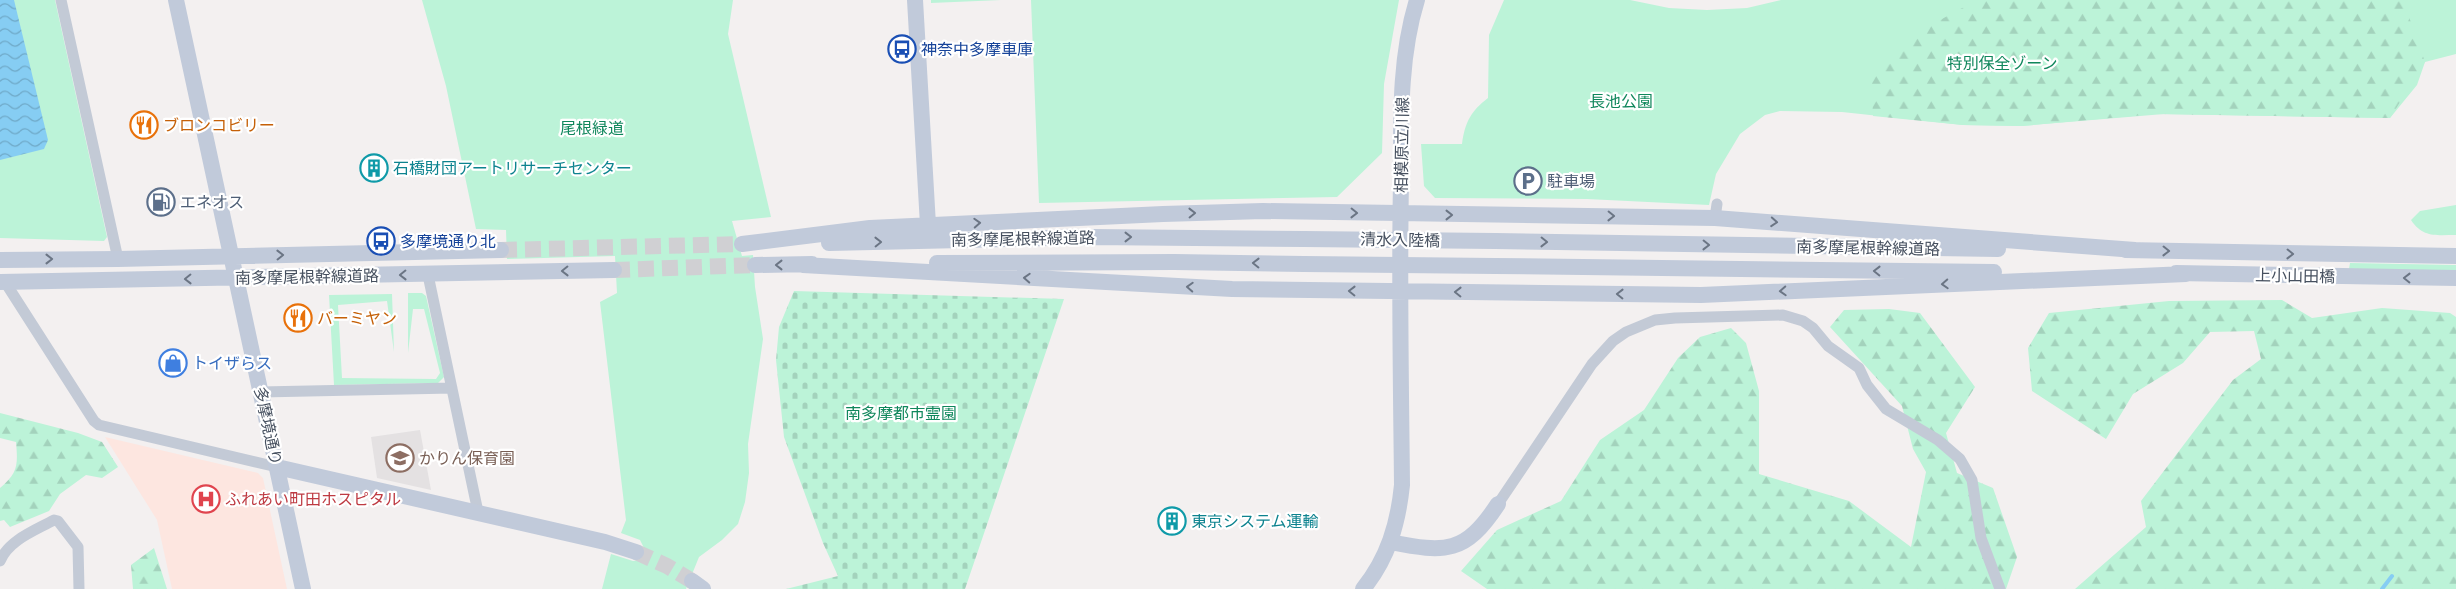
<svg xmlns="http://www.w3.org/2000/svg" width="2456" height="589" viewBox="0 0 2456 589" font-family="'Space Grotesk','Noto Sans JP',sans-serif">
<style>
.education{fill:#e4e1e2}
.medical{fill:#fde6e0}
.green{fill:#bcf3d8}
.forest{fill:url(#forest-firs)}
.cemetery{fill:url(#cemetery-stones)}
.water{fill:url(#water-waves)}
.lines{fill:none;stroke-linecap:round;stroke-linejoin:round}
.stream{stroke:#86cdf3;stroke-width:4}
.secondary-tunnel{stroke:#d0d0d3;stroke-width:16;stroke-dasharray:16 8;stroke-linecap:butt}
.street{stroke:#c3cad6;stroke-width:11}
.secondary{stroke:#c1cada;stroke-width:16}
.secondary-bridge{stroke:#c1cada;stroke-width:16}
.oneway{stroke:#6b7584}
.labels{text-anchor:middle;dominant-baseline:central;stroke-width:4.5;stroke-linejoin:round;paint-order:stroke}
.transit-label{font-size:16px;fill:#164399;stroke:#fff;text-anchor:start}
.park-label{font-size:16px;fill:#10875c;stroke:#fff}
.food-label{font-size:16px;fill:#c56008;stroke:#fff;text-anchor:start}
.street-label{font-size:16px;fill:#46505f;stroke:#fff}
.culture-label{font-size:16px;fill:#0d838f;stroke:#fff;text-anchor:start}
.service-label{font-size:16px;fill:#4e5e75;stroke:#fff;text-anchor:start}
.shop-label{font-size:16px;fill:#366cbe;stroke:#fff;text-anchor:start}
.education-label{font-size:16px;fill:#785e54;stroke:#fff;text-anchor:start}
.health-label{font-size:16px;fill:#be3a42;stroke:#fff;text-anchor:start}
</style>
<defs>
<pattern id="forest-firs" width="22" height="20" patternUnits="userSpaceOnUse" patternTransform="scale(1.25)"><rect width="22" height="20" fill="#bcf3d8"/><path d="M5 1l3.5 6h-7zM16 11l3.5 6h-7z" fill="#a3d2bc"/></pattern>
<pattern id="cemetery-stones" width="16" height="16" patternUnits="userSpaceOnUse" patternTransform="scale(1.25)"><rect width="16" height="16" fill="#bcf3d8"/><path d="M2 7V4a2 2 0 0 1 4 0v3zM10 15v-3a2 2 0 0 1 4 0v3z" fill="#a3d2bc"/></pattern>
<pattern id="water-waves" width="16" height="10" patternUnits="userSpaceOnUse" patternTransform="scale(1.25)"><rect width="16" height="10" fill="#86cdf3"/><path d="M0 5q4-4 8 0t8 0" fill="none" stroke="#6fa9c8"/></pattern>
</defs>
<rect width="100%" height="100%" fill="#f3f0f0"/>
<!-- education -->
<path class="education" d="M420,430l11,60 -54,-12 -6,-41z"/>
<!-- medical -->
<path class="medical" d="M105,437l153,36 5,5 24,111h-115l-15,-69z"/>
<!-- green -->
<path class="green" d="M0,0h55l52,237 -3,4 -104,-3z
M422,0h311l-5,34 43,183 -39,4 10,35 11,-1 2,32 8,52 -15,105 1,29 -4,29 -7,22 -16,16 -23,17 -13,32h-84l9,-35 22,7 7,-1 4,-12 -4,-8 -19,-7 5,-13 -26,-218 17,-9 -2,-37 -108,3 -1,-29 -30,-1 -30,-143z
M931,0h70l-70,3z
M1031,0h368l-15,84 -2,69 -45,44 -298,6z
M1504,0h126l39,8 38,2 40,-2 34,-8h675v54l-31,8 -8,23 -27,33 -226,-4 -143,12 -58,-1 -121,-13 -62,-1 -15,4 -25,19 -24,40 -7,31 -122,-6 -152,-1 -11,-12 -3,-42h41c3,-22 9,-33 26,-46l1,-63z
M2456,205v30c-20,0 -33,3 -45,-15l9,-9z
M2350,263l106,2v6l-107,-2z
M408,293h14l4,3 18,81 -6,6 -104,2 -5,-90 63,-1 2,58 -7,-51 -49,4 4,73 94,1 4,-6 -16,-64h-11l-5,44z"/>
<!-- forest -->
<path class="forest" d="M1971,0h432l22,62 -35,56 -235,-4 -133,12 -59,-1 -90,-9 -2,-35c33,-39 52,-53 97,-76z
M2282,300l30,18 70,-10 68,5 6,4v272h-381l71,-62 -5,-26 92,-121 28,-21 -7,-28 -44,1 -27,31 -50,31 -27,45 -74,-48 -4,-43 21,-35 120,-12z
M1889,309l31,4 55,74 -29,46 11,40 36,15 24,69 -11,32h-519l-26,-18 36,-41 64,-29 39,-61 44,-30 34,-52 22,-21 31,-9 15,15 13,48v83l90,27 62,46 15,-75 -13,-23 -11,-43 -72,-79 14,-17z
M0,413l78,20 24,9 16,25 -16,11 -16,-3 -26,19 -11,17 -39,16 -6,-7 -4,1v-33c18,-15 18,-23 16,-46l-16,-4z
M154,548l13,41h-34l-2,-24z"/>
<!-- cemetery -->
<path class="cemetery" d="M794,291l270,8 -99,290h-179l52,-13 -15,-33 -39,-106 -8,-77 3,-33z"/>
<!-- water -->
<path class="water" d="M0,0h14l34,140 -4,9 -44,11z"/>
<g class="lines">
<!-- stream -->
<path class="stream" d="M2382,589l10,-13"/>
<!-- secondary-tunnel -->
<path class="secondary-tunnel" d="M501,250l241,-6
M614,270l141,-5
M636,552l31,14 25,15"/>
<!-- street -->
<path class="street" d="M61,0l57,259
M1715,218l2,-14
M428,275l50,237
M5,282l89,139 5,4 178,42
M261,392l191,-4
M1498,504l94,-140 21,-23 13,-9 29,-12 20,-2 108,-3 20,6 10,7 15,18 31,22 8,17 19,24 52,31 22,19 12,21 9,58 19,51
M0,561c9,-21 34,-30 54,-41l4,1 20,26 1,42"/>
<!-- secondary -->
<path class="secondary" d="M176,0l127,589
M915,0l13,225
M1495,241l503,8
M829,243l263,-6 212,2
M742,244l128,-16 293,-14 100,-3 452,7 420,32
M2125,250l331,6
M0,260l118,-1 383,-9
M937,263l237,-1 130,2
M755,265l57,-1
M803,265l429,24 469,6 485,-21
M1495,266l499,6
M2176,273l280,5
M0,282l614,-12
M277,467l328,75 31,10
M1390,542c56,11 75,12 108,-38
M692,581l11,8
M1363,589c25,-31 35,-65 39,-104 -1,-101 -3,-203 -1,-304 0,-60 -2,-123 16,-181"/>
<!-- secondary-bridge -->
<path class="secondary-bridge" d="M1304,239l191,2
M1304,264l191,2"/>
</g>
<!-- one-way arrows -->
<defs><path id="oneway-chevron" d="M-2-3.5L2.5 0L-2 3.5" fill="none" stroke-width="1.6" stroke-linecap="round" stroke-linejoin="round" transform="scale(1.25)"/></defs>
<g class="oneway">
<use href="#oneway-chevron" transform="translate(1192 213) rotate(-1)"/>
<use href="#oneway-chevron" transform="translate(1354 213) rotate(1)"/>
<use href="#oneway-chevron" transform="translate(1449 215)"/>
<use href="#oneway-chevron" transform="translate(1611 216) rotate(1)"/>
<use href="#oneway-chevron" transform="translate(1774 222) rotate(4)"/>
<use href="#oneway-chevron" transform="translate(977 223) rotate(-3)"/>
<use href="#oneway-chevron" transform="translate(1128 237)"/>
<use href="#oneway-chevron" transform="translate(878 242) rotate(-1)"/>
<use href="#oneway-chevron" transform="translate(1544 242) rotate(1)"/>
<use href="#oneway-chevron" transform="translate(1706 245) rotate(1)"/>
<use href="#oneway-chevron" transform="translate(2166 251) rotate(1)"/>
<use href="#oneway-chevron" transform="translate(2290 254) rotate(1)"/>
<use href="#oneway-chevron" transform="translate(280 255) rotate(-1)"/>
<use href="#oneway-chevron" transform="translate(49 259)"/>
<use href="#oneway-chevron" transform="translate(1256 263) rotate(-179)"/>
<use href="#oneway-chevron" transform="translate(779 265) rotate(180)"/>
<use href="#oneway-chevron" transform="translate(565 271) rotate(179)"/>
<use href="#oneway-chevron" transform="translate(1877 271) rotate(-179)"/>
<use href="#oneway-chevron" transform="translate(403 275) rotate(179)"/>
<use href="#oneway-chevron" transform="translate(1027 278) rotate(-177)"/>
<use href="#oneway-chevron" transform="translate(2407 278) rotate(-179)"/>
<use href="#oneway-chevron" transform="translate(188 279) rotate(179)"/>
<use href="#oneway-chevron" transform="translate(1945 284) rotate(177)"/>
<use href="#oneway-chevron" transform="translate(1190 287) rotate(-177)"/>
<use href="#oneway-chevron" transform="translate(1352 291) rotate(-179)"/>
<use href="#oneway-chevron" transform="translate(1783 291) rotate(177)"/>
<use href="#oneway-chevron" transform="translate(1458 292) rotate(-179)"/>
<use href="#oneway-chevron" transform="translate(1620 294) rotate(-179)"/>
</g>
<!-- icons -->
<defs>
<g id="bus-ring" transform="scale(1.4375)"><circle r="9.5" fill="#fff" stroke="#1a4fb4" stroke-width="1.5"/><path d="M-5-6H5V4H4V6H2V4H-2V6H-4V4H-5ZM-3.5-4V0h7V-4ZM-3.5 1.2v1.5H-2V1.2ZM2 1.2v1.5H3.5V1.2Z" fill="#1a4fb4"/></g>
<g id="restaurant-ring" transform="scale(1.4375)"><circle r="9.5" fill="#fff" stroke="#e8710a" stroke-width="1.5"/><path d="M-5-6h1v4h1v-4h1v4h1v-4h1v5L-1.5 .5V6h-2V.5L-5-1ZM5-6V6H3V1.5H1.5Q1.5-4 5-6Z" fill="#e8710a"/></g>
<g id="building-ring" transform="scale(1.4375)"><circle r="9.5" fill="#fff" stroke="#0f9aa8" stroke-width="1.5"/><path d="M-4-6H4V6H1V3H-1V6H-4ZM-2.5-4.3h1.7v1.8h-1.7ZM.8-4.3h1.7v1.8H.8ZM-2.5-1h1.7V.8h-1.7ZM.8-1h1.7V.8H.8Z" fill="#0f9aa8"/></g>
<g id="parking-ring" transform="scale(1.4375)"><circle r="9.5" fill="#fff" stroke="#5c6f8a" stroke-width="1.5"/><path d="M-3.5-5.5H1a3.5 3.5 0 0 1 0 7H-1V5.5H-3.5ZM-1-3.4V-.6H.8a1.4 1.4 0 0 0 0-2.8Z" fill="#5c6f8a"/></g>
<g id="fuel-ring" transform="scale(1.4375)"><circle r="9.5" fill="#fff" stroke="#5c6f8a" stroke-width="1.5"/><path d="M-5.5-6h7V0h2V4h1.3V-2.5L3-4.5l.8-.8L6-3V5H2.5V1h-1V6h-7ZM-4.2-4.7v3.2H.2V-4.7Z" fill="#5c6f8a"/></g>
<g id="shop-ring" transform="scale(1.4375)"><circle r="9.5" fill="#fff" stroke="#3f7fe0" stroke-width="1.5"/><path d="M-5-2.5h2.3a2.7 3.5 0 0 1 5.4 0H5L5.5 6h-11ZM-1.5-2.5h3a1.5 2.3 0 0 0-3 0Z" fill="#3f7fe0"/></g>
<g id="school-ring" transform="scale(1.4375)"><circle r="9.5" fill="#fff" stroke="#8d6e63" stroke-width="1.5"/><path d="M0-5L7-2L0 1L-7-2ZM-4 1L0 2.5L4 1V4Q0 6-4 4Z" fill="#8d6e63"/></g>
<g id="hospital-ring" transform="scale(1.4375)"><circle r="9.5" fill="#fff" stroke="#e0444e" stroke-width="1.5"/><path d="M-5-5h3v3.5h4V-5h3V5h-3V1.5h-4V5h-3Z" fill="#e0444e"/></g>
</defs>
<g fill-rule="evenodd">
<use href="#bus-ring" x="902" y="49"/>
<use href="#restaurant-ring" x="144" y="125"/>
<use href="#building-ring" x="374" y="168"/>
<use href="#parking-ring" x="1528" y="181"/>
<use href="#fuel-ring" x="161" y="202"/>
<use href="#bus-ring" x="381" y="241"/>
<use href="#restaurant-ring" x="298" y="318"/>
<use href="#shop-ring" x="173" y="363"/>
<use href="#school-ring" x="400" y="458"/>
<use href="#hospital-ring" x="206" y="499"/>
<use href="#building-ring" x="1172" y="521"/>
</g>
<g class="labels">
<!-- transit labels -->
<g class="transit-label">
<text x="921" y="49">神奈中多摩車庫</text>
<text x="400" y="241">多摩境通り北</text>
</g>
<!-- park labels -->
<g class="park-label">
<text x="2002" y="63">特別保全ゾーン</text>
<text x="1621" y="101">長池公園</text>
<text x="592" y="128">尾根緑道</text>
<text x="901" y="413">南多摩都市霊園</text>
</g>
<!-- food labels -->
<g class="food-label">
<text x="163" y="125">ブロンコビリー</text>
<text x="317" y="318">バーミヤン</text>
</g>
<!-- street labels -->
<g class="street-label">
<text transform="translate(1402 145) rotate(-89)">相模原立川線</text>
<text transform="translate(1023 239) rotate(-1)">南多摩尾根幹線道路</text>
<text transform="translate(1400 240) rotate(1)">清水入陸橋</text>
<text transform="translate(1868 248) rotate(1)">南多摩尾根幹線道路</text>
<text transform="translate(2295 276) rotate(1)">上小山田橋</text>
<text transform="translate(307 277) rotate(-1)">南多摩尾根幹線道路</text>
<text transform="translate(268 426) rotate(78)">多摩境通り</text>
</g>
<!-- culture labels -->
<g class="culture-label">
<text x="393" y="168">石橋財団アートリサーチセンター</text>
<text x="1191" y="521">東京システム運輸</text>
</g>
<!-- service labels -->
<g class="service-label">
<text x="1547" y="181">駐車場</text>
<text x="180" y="202">エネオス</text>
</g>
<!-- shop labels -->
<g class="shop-label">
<text x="192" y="363">トイザらス</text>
</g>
<!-- education labels -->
<g class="education-label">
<text x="419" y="458">かりん保育園</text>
</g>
<!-- health labels -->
<g class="health-label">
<text x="225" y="499">ふれあい町田ホスピタル</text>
</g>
</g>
</svg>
